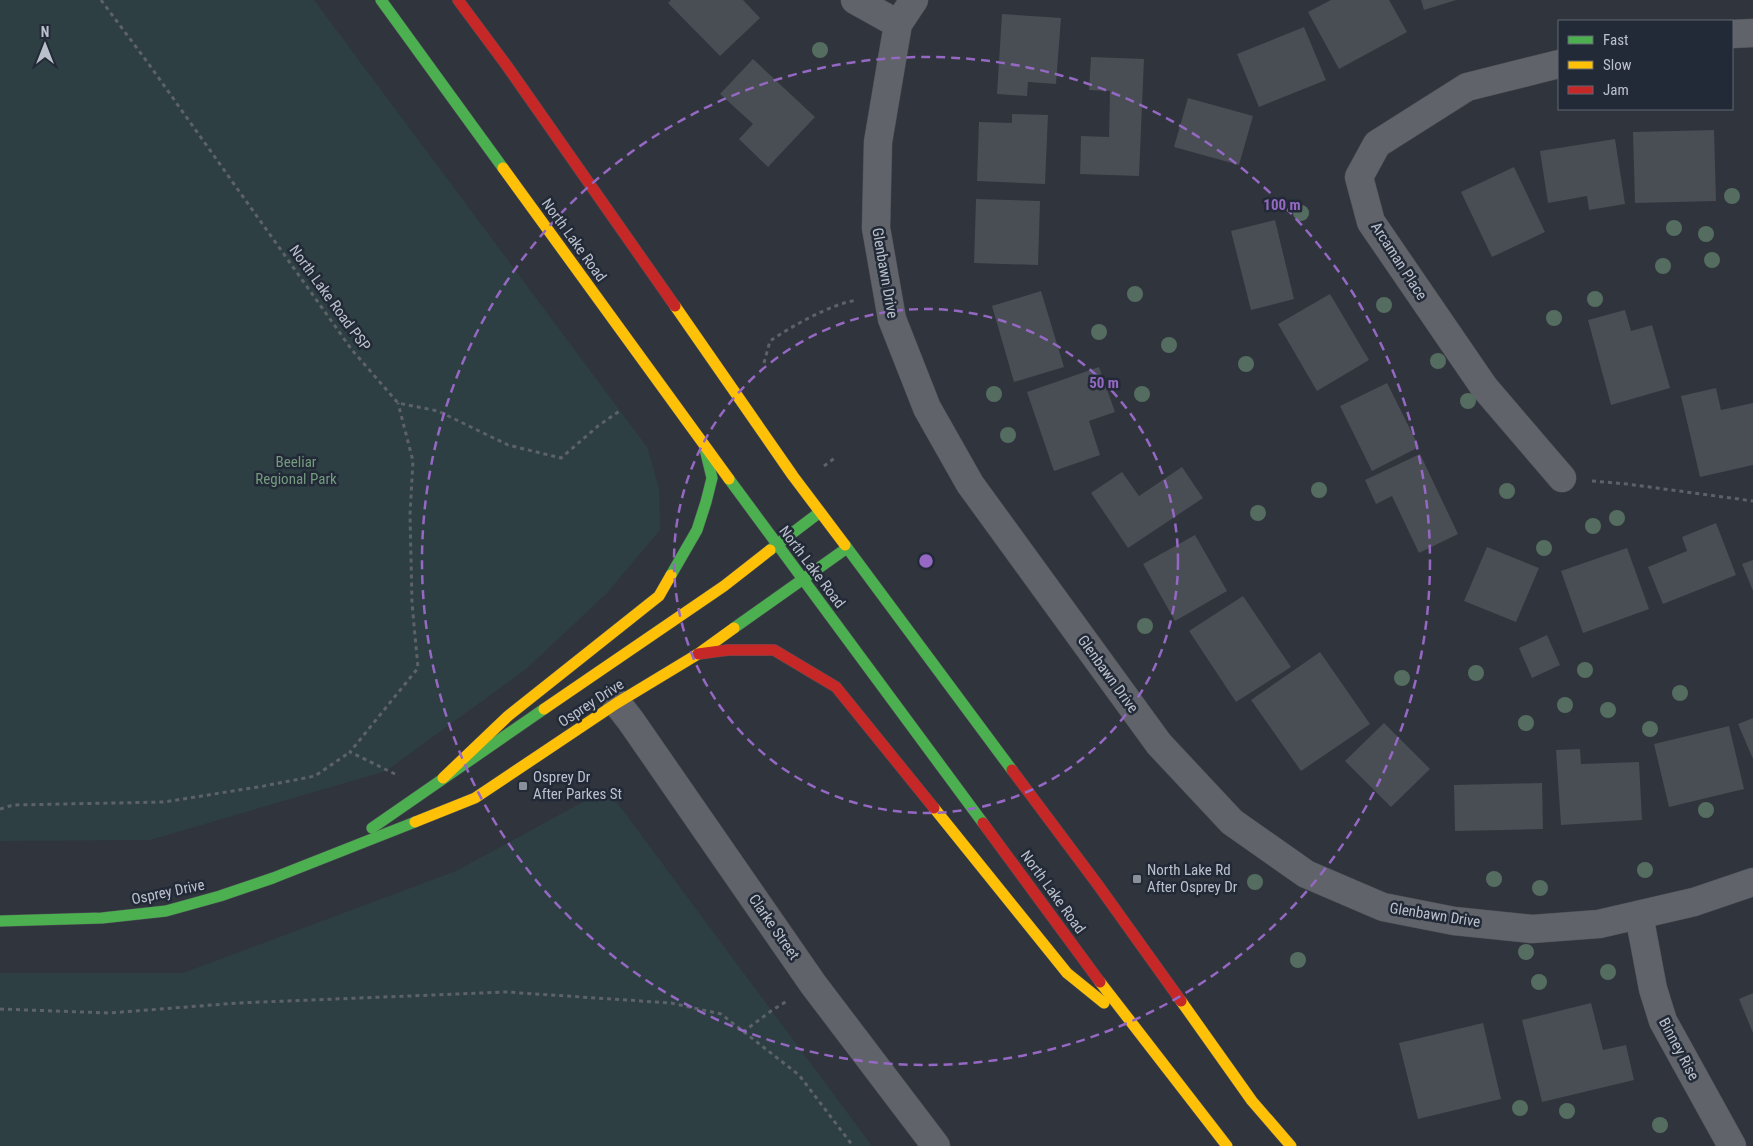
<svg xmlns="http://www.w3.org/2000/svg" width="1753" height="1146" viewBox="0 0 1753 1146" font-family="'Roboto Condensed',sans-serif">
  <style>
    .green { fill: #2d3f43 }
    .building { fill: #494d54 }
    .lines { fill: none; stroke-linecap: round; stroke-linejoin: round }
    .street-casing { stroke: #4c4f55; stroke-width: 29 }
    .fast-casing { stroke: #4c4f55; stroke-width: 12 }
    .slow-casing { stroke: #4c4f55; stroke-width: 12 }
    .jam-casing { stroke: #4c4f55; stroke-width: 12 }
    .path { stroke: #5d6268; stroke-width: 3; stroke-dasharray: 4 4; stroke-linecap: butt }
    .street { stroke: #60636a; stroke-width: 28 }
    .fast { stroke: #4caf50; stroke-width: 11 }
    .slow { stroke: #ffc107; stroke-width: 11 }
    .jam { stroke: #c62828; stroke-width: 11 }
    .tree { fill: #556d61 }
    .ring { fill: none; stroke: #9568c4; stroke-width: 2.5; stroke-dasharray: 9 6 }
    .poi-dot { fill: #8a909a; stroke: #232a37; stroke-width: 2 }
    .labels { text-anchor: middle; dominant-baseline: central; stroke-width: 5; stroke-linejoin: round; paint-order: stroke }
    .street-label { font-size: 15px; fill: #bbc1cc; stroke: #232a37 }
    .park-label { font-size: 15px; fill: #749b7f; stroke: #232a37 }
    .poi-label { font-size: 15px; fill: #bbc1cc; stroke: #232a37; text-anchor: start }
    .centre { fill: #9568c4; stroke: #232a37; stroke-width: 2.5 }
    .ring-label { font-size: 15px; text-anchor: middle; font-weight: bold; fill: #9568c4; stroke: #232a37; stroke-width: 5; stroke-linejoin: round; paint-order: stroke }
  </style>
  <rect width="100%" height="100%" fill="#30343c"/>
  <g class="green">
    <path d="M0,0H314L647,447L659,488L660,530L607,593L526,669L386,771L150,840L0,841Z"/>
    <path d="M607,789L872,1146H0V973H183L456,871Z"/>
  </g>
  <g class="building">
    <path d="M671,0H743L760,18L720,56L668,3Z"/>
    <path d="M1331,0H1389L1407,32L1339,69L1308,12Z"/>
    <path d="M1421,0H1456L1424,10Z"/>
    <path d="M1002,14L1061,18L1056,84L1028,82L1027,96L997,94Z"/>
    <path d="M1304,27L1326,80L1259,107L1237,54Z"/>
    <path d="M1091,57L1144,59L1139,176L1080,174L1081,136L1109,137L1110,91L1089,90Z"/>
    <path d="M753,59L815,117L768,167L739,139L753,124L720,94Z"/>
    <path d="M1188,98L1253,116L1239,165L1174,147Z"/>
    <path d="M1012,114L1048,115L1045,184L977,181L979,122L1012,123Z"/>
    <path d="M1714,130L1716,201L1635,203L1633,132Z"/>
    <path d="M1615,139L1625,204L1589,210L1587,196L1548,203L1540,151Z"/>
    <path d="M1514,167L1545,232L1492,257L1461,192Z"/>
    <path d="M976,199L1040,201L1038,265L974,263Z"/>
    <path d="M1275,220L1294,299L1251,310L1231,231Z"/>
    <path d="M1041,291L1064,367L1014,382L992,306Z"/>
    <path d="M1330,294L1369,360L1317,391L1278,324Z"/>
    <path d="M1625,310L1631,331L1652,325L1670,388L1611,405L1588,320Z"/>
    <path d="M1099,367L1115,412L1089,421L1100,455L1054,471L1027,392Z"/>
    <path d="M1387,383L1419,447L1372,471L1340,406Z"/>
    <path d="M1716,388L1721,410L1753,403V465L1700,477L1681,396Z"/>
    <path d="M1420,454L1458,534L1419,553L1392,496L1376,504L1365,480Z"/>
    <path d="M1182,467L1203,498L1128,548L1091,493L1122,472L1139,496Z"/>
    <path d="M1716,523L1736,575L1663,604L1648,567L1687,551L1682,537Z"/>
    <path d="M1195,535L1227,591L1175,621L1143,564Z"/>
    <path d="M1487,547L1539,568L1516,622L1464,601Z"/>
    <path d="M1627,548L1649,609L1583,633L1561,571Z"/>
    <path d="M1753,560V591L1742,564Z"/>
    <path d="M1243,596L1291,667L1236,702L1189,631Z"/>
    <path d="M1547,635L1560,665L1532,678L1519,648Z"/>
    <path d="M1320,652L1370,724L1301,771L1251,700Z"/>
    <path d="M1753,718V759L1738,724Z"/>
    <path d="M1384,723L1430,769L1391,807L1345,761Z"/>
    <path d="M1729,726L1744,789L1669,807L1654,744Z"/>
    <path d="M1580,749L1581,764L1639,762L1642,820L1561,825L1556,750Z"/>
    <path d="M1542,783L1543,829L1455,831L1454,785Z"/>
    <path d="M1753,993V1033L1739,999Z"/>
    <path d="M1591,1003L1603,1050L1626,1045L1634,1080L1542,1102L1522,1020Z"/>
    <path d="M1483,1023L1501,1099L1418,1119L1399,1043Z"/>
  </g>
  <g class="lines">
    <g class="street-casing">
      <g id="street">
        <path d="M855,0L898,24"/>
        <path d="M914,0L898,24L878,142L876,228L892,319L927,408L970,484L1159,744L1232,822L1306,874L1383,907L1454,921L1532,929L1599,924L1694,902L1753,882"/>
        <path d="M1732,34L1753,33"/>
        <path d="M1559,64L1467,87L1377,144L1359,177L1371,222L1484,387L1562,478"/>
        <path d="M617,703L631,721L813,984L936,1146"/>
        <path d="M1639,915L1653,989L1663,1021L1732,1146"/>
      </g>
    </g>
    <g class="fast-casing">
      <g id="fast">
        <path d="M381,0L503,168"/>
        <path d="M729,479L983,823"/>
        <path d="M845,545L1012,770"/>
        <path d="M770,550L820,512"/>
        <path d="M671,575L697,530L706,502L712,478L705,449"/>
        <path d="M734,628L847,548"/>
        <path d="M372,828L544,709"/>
        <path d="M0,921L102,918L166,911L220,896L273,878L415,822"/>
      </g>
    </g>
    <g class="slow-casing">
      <g id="slow">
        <path d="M503,168L729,479"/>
        <path d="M675,306L793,476L845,545"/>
        <path d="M544,709L724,586L770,550"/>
        <path d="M443,778L508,716L659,596L671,575"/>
        <path d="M934,808L1067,973L1104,1003"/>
        <path d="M415,822L475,798L617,703L698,654L734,628"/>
        <path d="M1100,982L1227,1146"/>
        <path d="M1181,1001L1252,1101L1291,1146"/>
      </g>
    </g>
    <g class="jam-casing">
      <g id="jam">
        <path d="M458,0L507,66L675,306"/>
        <path d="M698,654L728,650H774L836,687L934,808"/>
        <path d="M1012,770L1098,885L1181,1001"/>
        <path d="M983,823L1100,982"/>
      </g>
    </g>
    <g class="path">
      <path d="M101,0L148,63L352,350L398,403L438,411L508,445L561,458L598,426L621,410"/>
      <path d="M764,363L770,341C792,326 831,304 857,300"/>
      <path d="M824,466L836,457"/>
      <path d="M1592,481L1627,484L1753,501"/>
      <path d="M395,774L350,752L418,668L412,603L410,514L413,461L398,403"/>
      <path d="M0,809L13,805L164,802L264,786L315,776L350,752"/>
      <path d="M0,1009L109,1013L238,1003L506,992L671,1003L721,1014L799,1075L853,1146"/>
      <path d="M743,1032L771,1011L787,1001"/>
    </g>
    <use href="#street" class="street"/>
    <use href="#fast" class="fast"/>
    <use href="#slow" class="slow"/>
    <use href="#jam" class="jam"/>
  </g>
  <g class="tree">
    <circle cx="820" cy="50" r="8"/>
    <circle cx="1732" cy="196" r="8"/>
    <circle cx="1301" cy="213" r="8"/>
    <circle cx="1674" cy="228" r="8"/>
    <circle cx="1706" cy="234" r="8"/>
    <circle cx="1712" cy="260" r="8"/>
    <circle cx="1663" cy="266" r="8"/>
    <circle cx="1135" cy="294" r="8"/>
    <circle cx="1595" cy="299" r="8"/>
    <circle cx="1384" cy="305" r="8"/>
    <circle cx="1554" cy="318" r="8"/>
    <circle cx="1099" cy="332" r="8"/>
    <circle cx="1169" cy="345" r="8"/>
    <circle cx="1438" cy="361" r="8"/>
    <circle cx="1246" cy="364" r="8"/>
    <circle cx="994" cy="394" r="8"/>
    <circle cx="1142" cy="394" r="8"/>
    <circle cx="1468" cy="401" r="8"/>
    <circle cx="1008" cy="435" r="8"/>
    <circle cx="1319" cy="490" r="8"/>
    <circle cx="1507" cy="491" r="8"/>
    <circle cx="1258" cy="513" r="8"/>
    <circle cx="1617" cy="518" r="8"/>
    <circle cx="1593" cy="526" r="8"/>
    <circle cx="1544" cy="548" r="8"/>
    <circle cx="1145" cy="626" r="8"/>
    <circle cx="1585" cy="670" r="8"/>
    <circle cx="1476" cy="673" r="8"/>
    <circle cx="1402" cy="678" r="8"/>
    <circle cx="1680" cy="693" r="8"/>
    <circle cx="1565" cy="705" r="8"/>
    <circle cx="1608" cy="710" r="8"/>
    <circle cx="1526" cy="723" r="8"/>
    <circle cx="1650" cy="729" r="8"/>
    <circle cx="1706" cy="810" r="8"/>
    <circle cx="1645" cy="870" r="8"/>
    <circle cx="1494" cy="879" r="8"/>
    <circle cx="1255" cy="882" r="8"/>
    <circle cx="1540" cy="888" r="8"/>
    <circle cx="1526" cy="952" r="8"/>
    <circle cx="1298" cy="960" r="8"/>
    <circle cx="1608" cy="972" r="8"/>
    <circle cx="1539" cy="982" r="8"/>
    <circle cx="1520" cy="1108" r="8"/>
    <circle cx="1567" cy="1111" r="8"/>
    <circle cx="1660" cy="1125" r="8"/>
  </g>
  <g class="ring">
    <circle cx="926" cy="561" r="252"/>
    <circle cx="926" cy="561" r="504"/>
  </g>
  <g class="poi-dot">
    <rect x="518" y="781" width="10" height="10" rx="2.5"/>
    <rect x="1132" y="874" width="10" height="10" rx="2.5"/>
  </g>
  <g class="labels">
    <g class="street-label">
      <text transform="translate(574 240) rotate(54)">North Lake Road</text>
      <text transform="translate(1399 261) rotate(57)">Arcaman Place</text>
      <text transform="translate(885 273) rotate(80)">Glenbawn Drive</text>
      <text transform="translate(330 298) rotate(54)">North Lake Road PSP</text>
      <text transform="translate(812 567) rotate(53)">North Lake Road</text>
      <text transform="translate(1108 674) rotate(54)">Glenbawn Drive</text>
      <text transform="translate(591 703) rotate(-33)">Osprey Drive</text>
      <text transform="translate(168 892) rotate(-12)">Osprey Drive</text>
      <text transform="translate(1053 892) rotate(54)">North Lake Road</text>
      <text transform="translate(1435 915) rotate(9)">Glenbawn Drive</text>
      <text transform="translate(774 927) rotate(55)">Clarke Street</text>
      <text transform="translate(1679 1049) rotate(62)">Binney Rise</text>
    </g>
    <g class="park-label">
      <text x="296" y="462">Beeliar<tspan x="296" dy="17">Regional Park</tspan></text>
    </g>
    <g class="poi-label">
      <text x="533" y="777">Osprey Dr<tspan x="533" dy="17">After Parkes St</tspan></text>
      <text x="1147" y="870">North Lake Rd<tspan x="1147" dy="17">After Osprey Dr</tspan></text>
    </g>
  </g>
  <circle cx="926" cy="561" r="8" class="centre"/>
  <g class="ring-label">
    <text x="1282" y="210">100 m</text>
    <text x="1104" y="388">50 m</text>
  </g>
  <rect x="1558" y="20" width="175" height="90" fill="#232a37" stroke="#606673"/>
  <rect x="1568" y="36" width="25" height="8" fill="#4caf50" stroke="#606673"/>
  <text x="1603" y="45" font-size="15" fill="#bbc1cc">Fast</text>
  <rect x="1568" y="61" width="25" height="8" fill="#ffc107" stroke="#606673"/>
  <text x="1603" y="70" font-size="15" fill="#bbc1cc">Slow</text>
  <rect x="1568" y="86" width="25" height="8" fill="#c62828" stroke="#606673"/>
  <text x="1603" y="95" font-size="15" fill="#bbc1cc">Jam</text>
  <g transform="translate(45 45)" stroke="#232a37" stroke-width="4" paint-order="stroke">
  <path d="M0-4L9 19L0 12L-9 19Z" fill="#bbc1cc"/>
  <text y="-8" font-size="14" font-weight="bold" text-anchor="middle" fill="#bbc1cc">N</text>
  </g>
</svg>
